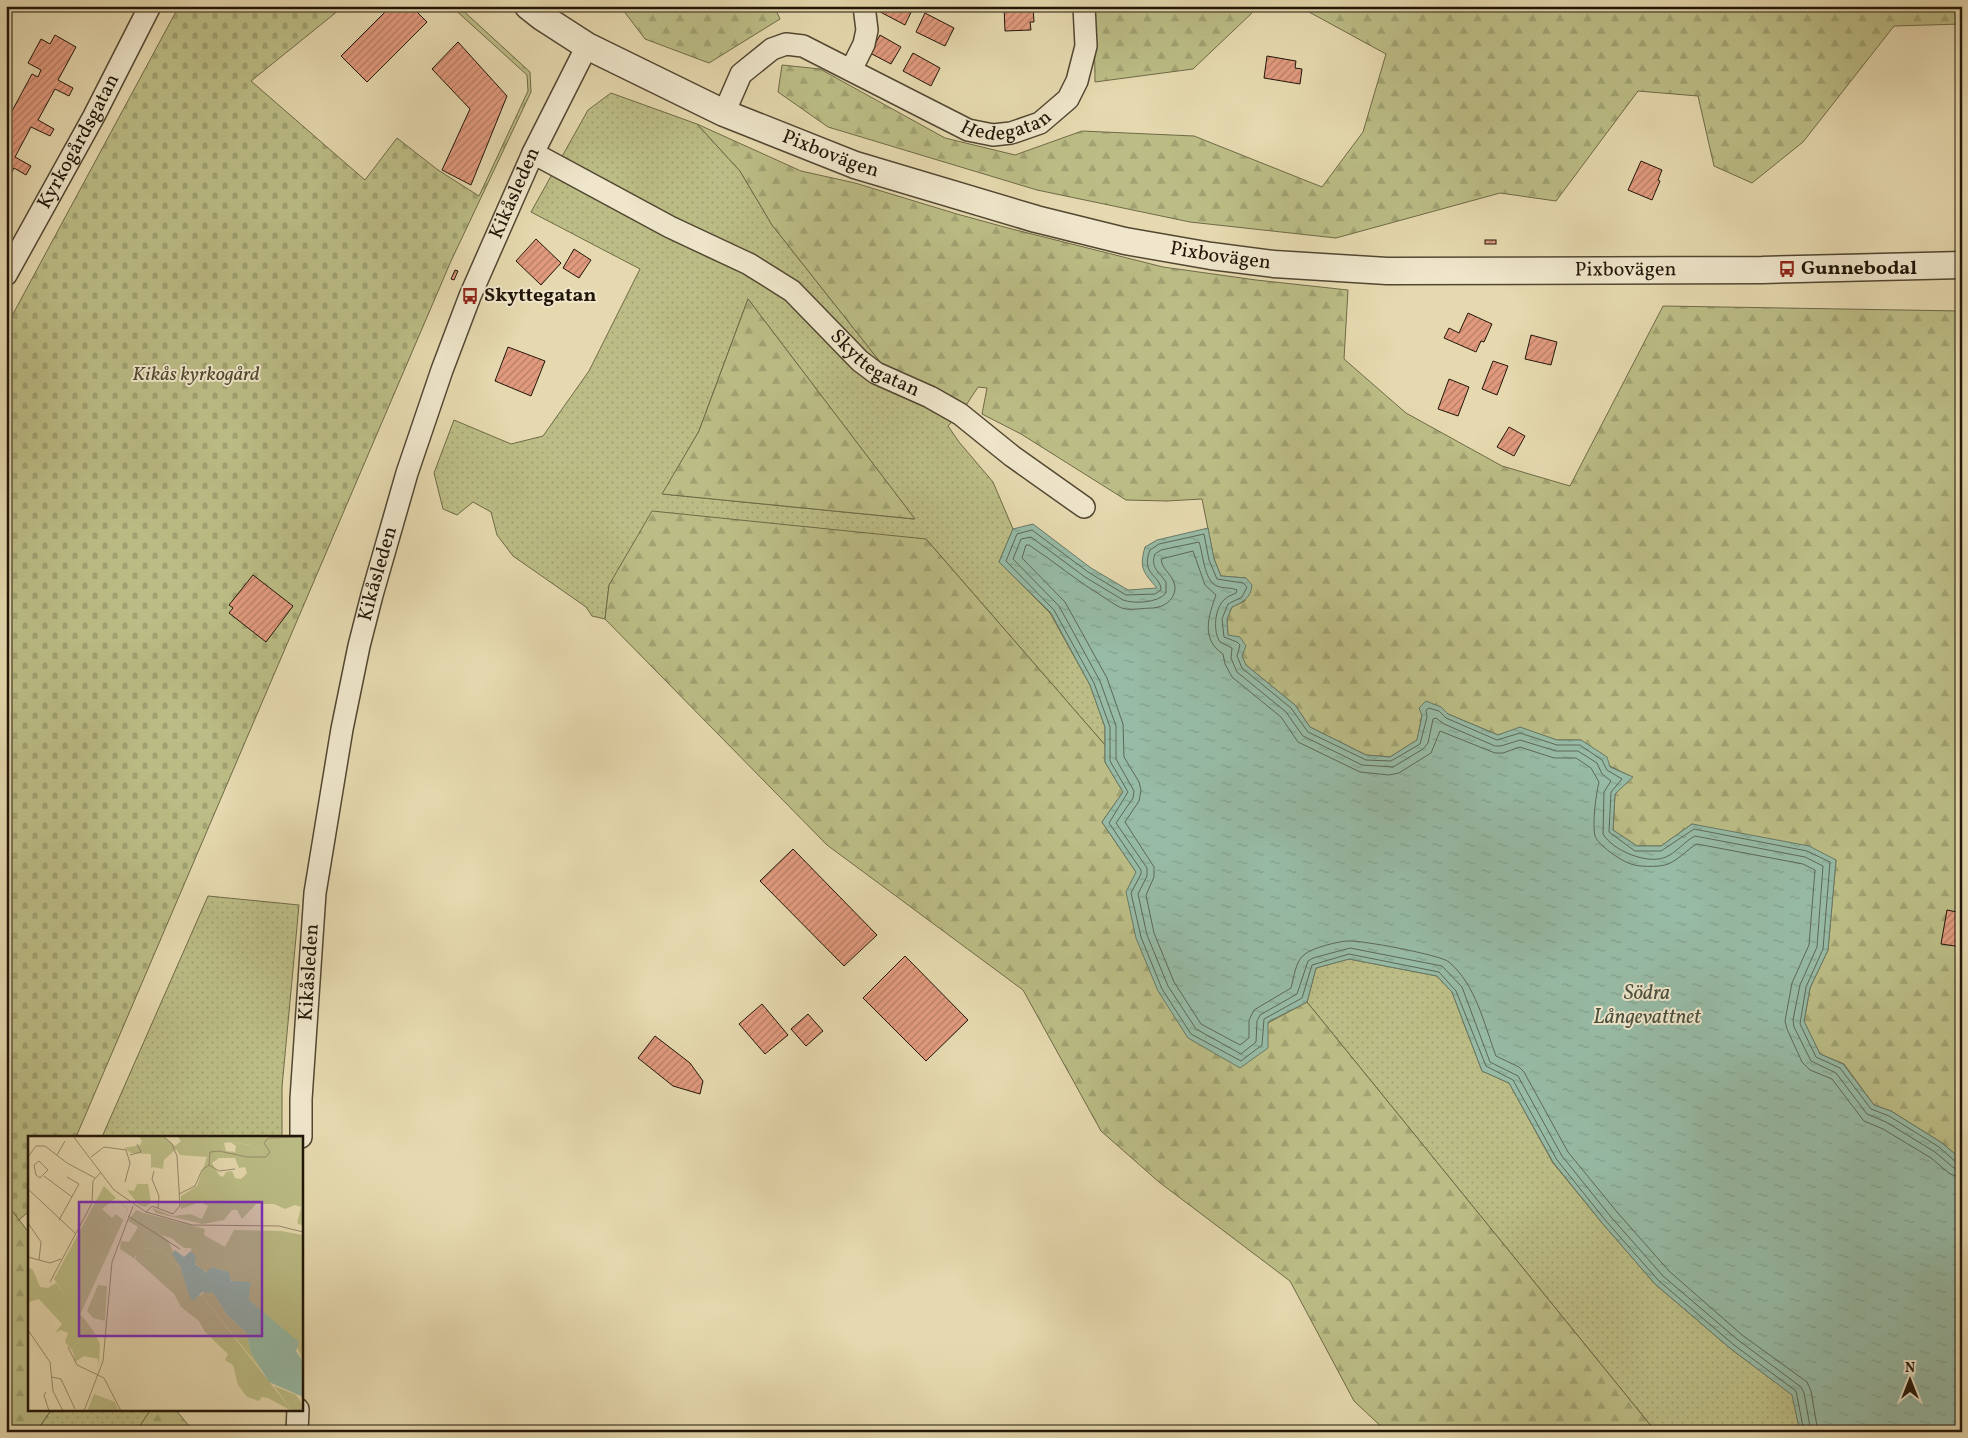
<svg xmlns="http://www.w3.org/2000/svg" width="1968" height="1438" viewBox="0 0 1968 1438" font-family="Vollkorn,serif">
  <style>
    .grass { fill: url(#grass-dots); stroke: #6e6a47; fill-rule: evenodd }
    .forest { fill: url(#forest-firs); stroke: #6e6a47 }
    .cemetery { fill: url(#cemetery-stones); stroke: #6e6a47 }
    .water { fill: url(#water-ripples); stroke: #687967 }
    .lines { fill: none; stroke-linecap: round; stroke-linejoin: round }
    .shore { stroke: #5c6857; stroke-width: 1 }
    .building { fill: url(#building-hatch); stroke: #211608 }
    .minor-casing { stroke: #524732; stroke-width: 24 }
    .tertiary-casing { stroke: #524732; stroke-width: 29 }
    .minor { stroke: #efe6cb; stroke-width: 21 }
    .tertiary { stroke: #efe6cb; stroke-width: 26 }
    .labels { text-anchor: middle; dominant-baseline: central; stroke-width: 4; stroke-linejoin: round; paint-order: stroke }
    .street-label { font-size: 20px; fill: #211608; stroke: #efe6cb }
    .poi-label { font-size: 20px; font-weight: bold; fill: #211608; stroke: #efe6cb; text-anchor: start }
    .park-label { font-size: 20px; font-style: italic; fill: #50482e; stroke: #efe6cb }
    .water-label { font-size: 21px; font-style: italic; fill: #4a503f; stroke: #efe6cb }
    .inset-road { fill: none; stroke: #978b6c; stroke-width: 1 }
    .view { fill: #7b2cbf; fill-opacity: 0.15; stroke: #7b2cbf; stroke-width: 2.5 }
    .inset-edge { fill: none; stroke: #211608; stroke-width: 2.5 }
  </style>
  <defs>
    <pattern id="grass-dots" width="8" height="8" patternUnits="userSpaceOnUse" patternTransform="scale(1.25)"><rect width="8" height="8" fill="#bcbd86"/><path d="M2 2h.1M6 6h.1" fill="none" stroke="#a1a272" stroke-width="1.8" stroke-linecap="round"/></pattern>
    <pattern id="forest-firs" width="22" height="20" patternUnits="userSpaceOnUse" patternTransform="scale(1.25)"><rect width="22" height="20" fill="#bcbd86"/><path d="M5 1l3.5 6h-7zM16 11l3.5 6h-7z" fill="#a1a272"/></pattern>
    <pattern id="cemetery-stones" width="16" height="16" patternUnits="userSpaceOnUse" patternTransform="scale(1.25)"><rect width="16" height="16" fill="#bcbd86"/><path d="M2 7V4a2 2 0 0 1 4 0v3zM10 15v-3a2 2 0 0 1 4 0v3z" fill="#a1a272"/></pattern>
    <pattern id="water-ripples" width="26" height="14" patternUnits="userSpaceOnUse" patternTransform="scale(1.25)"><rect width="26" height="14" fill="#97bba6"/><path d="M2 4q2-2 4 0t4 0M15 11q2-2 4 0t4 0" fill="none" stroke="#82a08d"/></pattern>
    <pattern id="building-hatch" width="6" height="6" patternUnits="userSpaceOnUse" patternTransform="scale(1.25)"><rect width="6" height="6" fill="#e19a7e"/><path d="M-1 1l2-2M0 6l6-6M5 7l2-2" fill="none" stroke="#b67d65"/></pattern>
  </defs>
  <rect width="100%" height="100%" fill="#e6d9af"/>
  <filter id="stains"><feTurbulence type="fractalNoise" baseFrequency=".004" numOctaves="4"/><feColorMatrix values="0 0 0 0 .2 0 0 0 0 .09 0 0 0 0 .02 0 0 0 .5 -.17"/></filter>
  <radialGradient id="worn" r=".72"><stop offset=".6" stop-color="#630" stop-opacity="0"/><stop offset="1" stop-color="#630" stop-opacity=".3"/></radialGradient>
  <g class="grass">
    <path d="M611,93L697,124L740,171L772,225L881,363L939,389L963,410L948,426L959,442L993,482L1013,529L999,562L1050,613L1090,685L1105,727V745L926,539L609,585L605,619L592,616L586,607L513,556L497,535L491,512L473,502L457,515L443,509L434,473L454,420L511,444L543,436L589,371L640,269L531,212L588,110ZM748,299L914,518V519L663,494L699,431Z"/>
    <path d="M208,896L299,905L282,1087V1137H102Z"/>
    <path d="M1349,959L1437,976L1452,992L1482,1071L1509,1083L1553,1163L1603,1224L1655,1284L1731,1349L1793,1395L1800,1432H1656L1307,1002L1316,968Z"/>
    <path d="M52,1409H151L136,1432H36Z"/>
  </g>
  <g class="forest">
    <path d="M620,6H774L780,19L709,63L645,39Z"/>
    <path d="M1094,6H1290L1254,11L1193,69L1095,82Z"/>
    <path d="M1298,6H1962V24L1894,26L1803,142L1752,183L1714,166L1698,96L1638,91L1556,201L1500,193L1336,238L1190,222L1037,190L828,127L778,92L782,65L820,69L945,138L1015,155L1082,131L1194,136L1322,187L1363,132L1386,54Z"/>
    <path d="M697,124L801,171L855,183L957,214L1008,228L1163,267L1256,280L1348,290L1344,359L1406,413L1502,466L1570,486L1663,306L1962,311V1160L1942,1143L1891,1111L1874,1105L1844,1064L1820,1054L1804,1022L1810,988L1828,950L1836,860L1692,824L1661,846H1637L1613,830L1615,794L1632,777L1610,766L1581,740H1557L1520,728L1498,735L1448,714L1441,707L1422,716L1417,740L1390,757L1366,755L1310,727L1295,705L1246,665L1228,635L1227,619L1232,607L1245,601L1246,578L1221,576L1214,559L1202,499L1167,501L1126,500L1021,434L982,414L987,388L978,387L963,410L939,389L881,363L772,225L740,171Z"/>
    <path d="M748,299L915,519L662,494L699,431Z"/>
    <path d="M652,511L926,539L1105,745V762L1123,792L1102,822L1136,872L1268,1023L1307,1002L1656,1432H1387L1354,1401L1290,1281L1159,1182L1101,1131L1023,990L827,845L605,619L609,585Z"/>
    <path d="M6,1202L29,1233V1409H52L36,1432H6Z"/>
    <path d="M151,1409H175L194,1432H136Z"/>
  </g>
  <path class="cemetery" d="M179,6H344L251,81L365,180L397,138L438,170L479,196L528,91L527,75L451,6H458L530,72L531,92L451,261L76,1137H29V1211L19,1220L6,1202V327Z"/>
  <path class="water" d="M1033,524L1091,568L1128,590L1157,588C1143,572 1139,568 1145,547L1157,540L1208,528L1214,559L1221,576L1246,578L1252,585C1251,598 1243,602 1232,607L1227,619L1228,635L1240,637L1246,646L1242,656L1246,665L1295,705L1310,727L1366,755L1390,757L1417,740L1422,716L1419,708L1426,701L1441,707L1448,714L1498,735L1520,727L1557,740H1581L1607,757L1610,767L1633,777L1615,794L1613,830L1637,846H1661L1692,824L1809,846L1836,860L1828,950L1810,988L1804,1021L1820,1054L1843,1064L1874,1105L1891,1111L1942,1143L1962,1160V1432H1800L1792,1395L1731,1349L1655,1284L1603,1224L1553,1162L1509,1083L1482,1071L1452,992L1437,976L1349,959L1316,968L1307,1002L1268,1022V1048L1240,1068L1188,1038L1158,991L1136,938L1126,892L1136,872L1102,822L1123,792L1105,762V727L1090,685L1051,613L999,562L1013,529Z"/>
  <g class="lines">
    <g class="shore">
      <path d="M1804,1432L1796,1391L1734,1345L1659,1281L1606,1221L1557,1160L1513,1080L1486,1066L1456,991L1439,972L1349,954L1312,965L1302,998L1264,1019L1262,1045L1241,1061L1191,1034L1162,989L1141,937L1131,893L1141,874V870L1109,823L1128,792L1110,761V727L1094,683L1054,610L1006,561L1017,534L1032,530L1088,572L1126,595L1155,594L1161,590C1161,575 1140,575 1150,550L1159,544L1204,534L1209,560L1217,579L1243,583L1247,587L1242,597L1228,604L1222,619L1224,637L1237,642L1240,645L1237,656L1242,668L1291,708L1308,732L1366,760L1391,761L1420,744L1427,717L1426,710L1429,708L1439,711L1446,718L1497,740L1520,733L1557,745H1580L1602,760L1607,770L1622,779L1611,792L1609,832L1635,851H1661L1694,829L1807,851L1830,862L1823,949L1806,987L1800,1024L1816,1057L1840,1068L1871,1109L1889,1116L1939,1147L1957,1163L1962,1164"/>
      <path d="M1811,1432L1804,1393L1801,1387L1738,1340L1663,1276L1611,1217L1562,1156L1518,1076L1490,1062L1462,987L1442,966L1350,948L1313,958L1308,961L1297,994L1260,1015L1257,1021L1256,1042L1241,1054L1196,1029L1168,986L1147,935L1138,894L1147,876V868L1116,823L1133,798L1134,791L1116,759V726L1100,681L1059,606L1013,559L1021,539L1031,537L1085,577L1123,600C1134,604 1158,603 1166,593V582C1159,572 1150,567 1155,554L1161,550L1199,542C1203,553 1204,581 1217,586C1223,589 1231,587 1237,590L1236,593C1232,595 1228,596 1225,599C1214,608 1213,632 1220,642L1232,648L1231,658L1237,672L1286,712L1303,736L1362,765L1393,767L1423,749L1428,743L1433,719L1436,718L1444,724L1495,746H1501L1520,740L1556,751H1578L1597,763L1602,774L1611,781L1604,792L1603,834C1613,851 1648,865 1666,857C1677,852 1685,841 1695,836L1805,857L1823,866L1817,947L1800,985L1793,1020L1794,1027L1811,1061L1836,1073L1867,1114L1886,1122L1935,1152L1954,1168L1962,1170"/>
      <path d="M1818,1432L1811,1391L1807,1382L1742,1335L1669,1271L1617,1212L1568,1152L1524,1072L1519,1067L1496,1056C1484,1024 1476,985 1449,962C1441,955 1361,940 1348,941C1339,941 1312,948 1305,954C1295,961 1294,978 1291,988L1254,1010L1249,1020V1038L1240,1045L1201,1024L1174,982L1154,933L1146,895L1154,877V867L1125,822L1139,801L1141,790L1139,782L1124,757L1123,724L1107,678L1065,602L1022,558L1026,545H1029C1055,562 1078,582 1105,598C1112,602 1118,608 1126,609C1134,610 1144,608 1153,608C1164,607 1173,601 1175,590C1176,576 1162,571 1161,559L1193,551L1205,585L1216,595C1209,615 1200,639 1223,654L1225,664L1232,677L1281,717L1298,742L1360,772L1389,775L1399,773L1431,753L1440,731L1495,753H1503L1520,747L1554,758H1576L1591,768L1599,782C1596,794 1592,824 1595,836C1598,845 1621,861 1631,864C1639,867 1656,867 1665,865C1677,862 1687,849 1697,844L1803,864L1815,870L1809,945L1792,983L1785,1021L1787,1029L1802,1062L1810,1070L1832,1079L1864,1121L1883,1129L1931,1158L1950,1174L1962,1178"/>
    </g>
  </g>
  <g class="building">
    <path d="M391,6H411L427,22L367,82L341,56Z"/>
    <path d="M869,6H914L905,25Z"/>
    <path d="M1004,6L1033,7L1034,22H1030L1031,30L1005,31Z"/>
    <path d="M925,13L954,28L945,46L916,32Z"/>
    <path d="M55,35L76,47L58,80L73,88L69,96L55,89L38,120L54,129L50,136L31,127L15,157L31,166L26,175L14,168L6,183V122L32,74L38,77L41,70L28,63L41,39L50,44Z"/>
    <path d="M880,35L901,47L891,64L870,53Z"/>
    <path d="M458,42L507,96L471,185L442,170L470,109L432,69Z"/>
    <path d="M913,53L940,68L931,86L903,71Z"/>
    <path d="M1267,56L1296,61L1295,68L1302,69L1300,84L1264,78Z"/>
    <path d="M1641,161L1662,170L1658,180L1660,181L1652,200L1628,190Z"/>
    <path d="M6,192L10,194L7,200L11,202L6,212Z"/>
    <path d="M536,239L561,263L541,285L516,261Z"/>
    <rect x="1485" y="240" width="11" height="4"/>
    <path d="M574,249L591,260L579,278L563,268Z"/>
    <path d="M455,270L458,271L454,280L451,279Z"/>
    <path d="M1468,313L1492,324L1484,342L1481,341L1476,352L1444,338L1449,328L1459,333Z"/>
    <path d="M1531,335L1557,342L1551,365L1525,359Z"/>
    <path d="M508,347L545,361L531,396L495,381Z"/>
    <path d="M1493,361L1508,366L1497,395L1482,389Z"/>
    <path d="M1449,379L1469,387L1458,416L1438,409Z"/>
    <path d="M1509,427L1525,436L1514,456L1497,447Z"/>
    <path d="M253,575L293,606L266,642L229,613L233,608L229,605Z"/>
    <path d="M793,849L877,935L844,966L760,881Z"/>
    <path d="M1947,910L1962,913V947L1941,944Z"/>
    <path d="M905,956L968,1020L926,1061L863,998Z"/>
    <path d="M762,1004L788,1035L765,1054L739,1024Z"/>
    <path d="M808,1014L823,1031L806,1046L791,1029Z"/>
    <path d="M655,1036L690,1063L703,1081L700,1094L673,1086L638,1058Z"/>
  </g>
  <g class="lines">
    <g class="minor-casing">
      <g id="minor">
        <path d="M851,70L864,44L867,30L864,6"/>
        <path id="s1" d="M724,113L741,74L772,49L786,44L803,46L968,130L993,135L1011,133L1040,123L1068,99L1077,81L1086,46L1084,6"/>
        <path id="s2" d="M533,153L670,227L749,264L792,291L860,361L876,373L930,397L960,414L1012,456L1084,507"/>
        <path id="s3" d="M6,275L94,116L150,6"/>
        <path id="s4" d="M301,1137V1099L315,893L342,729L359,646L372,595L407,473L442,370L470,296L533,153L587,46"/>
        <path d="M297,1432L298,1409"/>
      </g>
    </g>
    <g class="tertiary-casing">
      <g id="tertiary">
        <path id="s5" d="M528,6L542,17L587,46L724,113L855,165L1036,219L1125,241L1211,256L1274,264L1387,271L1762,270L1962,265"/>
      </g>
    </g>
    <use href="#minor" class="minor"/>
    <use href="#tertiary" class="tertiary"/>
  </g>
  <defs>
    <g id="bus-bare" transform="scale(1.35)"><path d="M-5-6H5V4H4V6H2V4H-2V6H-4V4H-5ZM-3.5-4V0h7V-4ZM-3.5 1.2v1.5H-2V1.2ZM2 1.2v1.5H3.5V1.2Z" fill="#8f2418" stroke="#efe6cb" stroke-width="2.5" paint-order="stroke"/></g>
  </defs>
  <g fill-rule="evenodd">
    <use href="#bus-bare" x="1787" y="269"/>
    <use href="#bus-bare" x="470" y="296"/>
  </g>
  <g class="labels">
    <g class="street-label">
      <text stroke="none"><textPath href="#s1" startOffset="339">Hedegatan</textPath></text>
      <text stroke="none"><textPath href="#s3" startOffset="152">Kyrkogårdsgatan</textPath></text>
      <text stroke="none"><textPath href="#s5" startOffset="338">Pixbovägen</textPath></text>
      <text stroke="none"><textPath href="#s4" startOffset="975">Kikåsleden</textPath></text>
      <text stroke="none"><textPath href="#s5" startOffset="742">Pixbovägen</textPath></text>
      <text stroke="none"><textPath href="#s5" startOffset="1148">Pixbovägen</textPath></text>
      <text stroke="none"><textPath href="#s2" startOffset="405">Skyttegatan</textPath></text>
      <text stroke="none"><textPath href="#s4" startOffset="570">Kikåsleden</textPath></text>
      <text stroke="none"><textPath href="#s4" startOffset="165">Kikåsleden</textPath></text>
    </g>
    <g class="poi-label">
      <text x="1801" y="269">Gunnebodal</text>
      <text x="484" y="296">Skyttegatan</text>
    </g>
    <g class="park-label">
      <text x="196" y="375">Kikås kyrkogård</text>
    </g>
    <g class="water-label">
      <text x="1647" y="993">Södra<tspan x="1647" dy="24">Långevattnet</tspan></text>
    </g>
  </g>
  <g transform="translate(28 1136)">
    <rect width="275" height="275" fill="#e6d9af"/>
    <path d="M108,74L116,77L133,99L140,104L154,135L137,116L107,120V123L92,113L93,105L101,106L110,91L100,85ZM120,94L136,114H135L113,112ZM70,149L79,150L77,185L65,182L59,175ZM177,155L185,157L200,180L218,196L223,217L235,236L173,159ZM61,189L66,196L46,219L44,214ZM246,250L268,259L273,266L274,275H264Z" fill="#bcbd86" fill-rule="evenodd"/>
    <path d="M111,0H136L147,10L153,5L149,0H275V90L269,87L273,71L267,69L257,73L246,68H228L214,83L209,74H204L196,84L175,88L128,77L124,72L145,80L162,78L174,83L180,70L172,66L153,73V60L169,50L179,21L152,19L148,13L136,24L135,33L125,31L123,33V18L103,17L96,12L112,9L114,5ZM203,6L222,9L234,19L198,15L196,7ZM191,22H207L211,32L217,31L219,37L213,43L207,42L204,35L198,36L195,41L191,39L184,27ZM109,48H120L123,67L117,71L111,69L99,54L106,55ZM116,77L177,93L176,99L197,111L206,94L253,95L275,99V225L265,202L221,164V154L201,143L198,135L184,131L180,136L173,133L165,125L163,112H156L143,102L133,99ZM120,93L136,114L112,112ZM111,113L137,116L154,135L169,161L173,159L264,275L240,262L234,261L231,265L219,261L210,249L205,229L197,224L200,218L177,196L171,185L153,171L146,158L107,123ZM0,131L5,134L12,151L20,152L28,147L61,189L44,214L37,206L40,197L33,194L27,197L34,188L11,163L1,166ZM66,196L72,208L71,229L70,223L56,220L47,226L46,219ZM66,258L87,266L91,275H59Z" fill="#bcbd86" fill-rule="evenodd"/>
    <path d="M76,50L100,74L52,179L26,143ZM88,62L100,73L95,84L88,78L84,82L74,73Z" fill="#bcbd86" fill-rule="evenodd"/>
    <path d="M202,6L222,9L234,19L207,17L208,10Z" fill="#bcbd86"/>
    <path d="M147,114L156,121L163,115L168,120L167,128L178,136L184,131L201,136L203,145L222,146L221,164L271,206L268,215L275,225V261L241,246L223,217L218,196L200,180L185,157L174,156L166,165L162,162L152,130L144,118Z" fill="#97bba6"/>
    <path class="inset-road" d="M45,0L86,54L118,76L164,89L251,90L275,96M29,19L37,5M102,19L113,16L109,8M0,21L8,10H17L39,27L67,42M63,21L76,11L98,14L102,27L97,46M11,25L20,34L12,42L8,39L6,29ZM181,29L191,35L207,33M126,35L124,43L131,60L130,72M16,40L44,61M0,53L47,97M151,58L167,50L174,34L181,29L182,16L191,15L219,21H238L242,16L236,7L240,2L275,1M118,76L124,70L145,78L152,70L149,20L144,8L135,0M100,80L152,113M31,84L51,48L39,41M0,87L13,106L11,124M0,121L22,127L33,123M22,146L64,67L65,45L73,36M0,194L22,226L25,255L35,275M40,211L49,229L76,242L93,275M24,241L33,243L47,273M18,256L16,259L21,275M56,275L75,225L84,126L105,70"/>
    <path class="view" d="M51,66H234V200H51Z"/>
    <rect width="275" height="275" class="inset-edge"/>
  </g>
  <rect width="1968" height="1438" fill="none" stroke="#e6d9af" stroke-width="25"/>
  <rect x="8" y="8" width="1953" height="1423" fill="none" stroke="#211608" stroke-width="2.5"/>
  <rect x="12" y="12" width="1943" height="1413" fill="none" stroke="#211608"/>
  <g transform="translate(1910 1380)" stroke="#efe6cb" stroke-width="4" paint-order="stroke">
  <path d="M0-4L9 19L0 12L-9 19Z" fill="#211608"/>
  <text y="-8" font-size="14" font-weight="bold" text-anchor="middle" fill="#211608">N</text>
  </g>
  <rect width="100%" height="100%" filter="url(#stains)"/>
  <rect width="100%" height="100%" fill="url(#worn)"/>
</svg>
